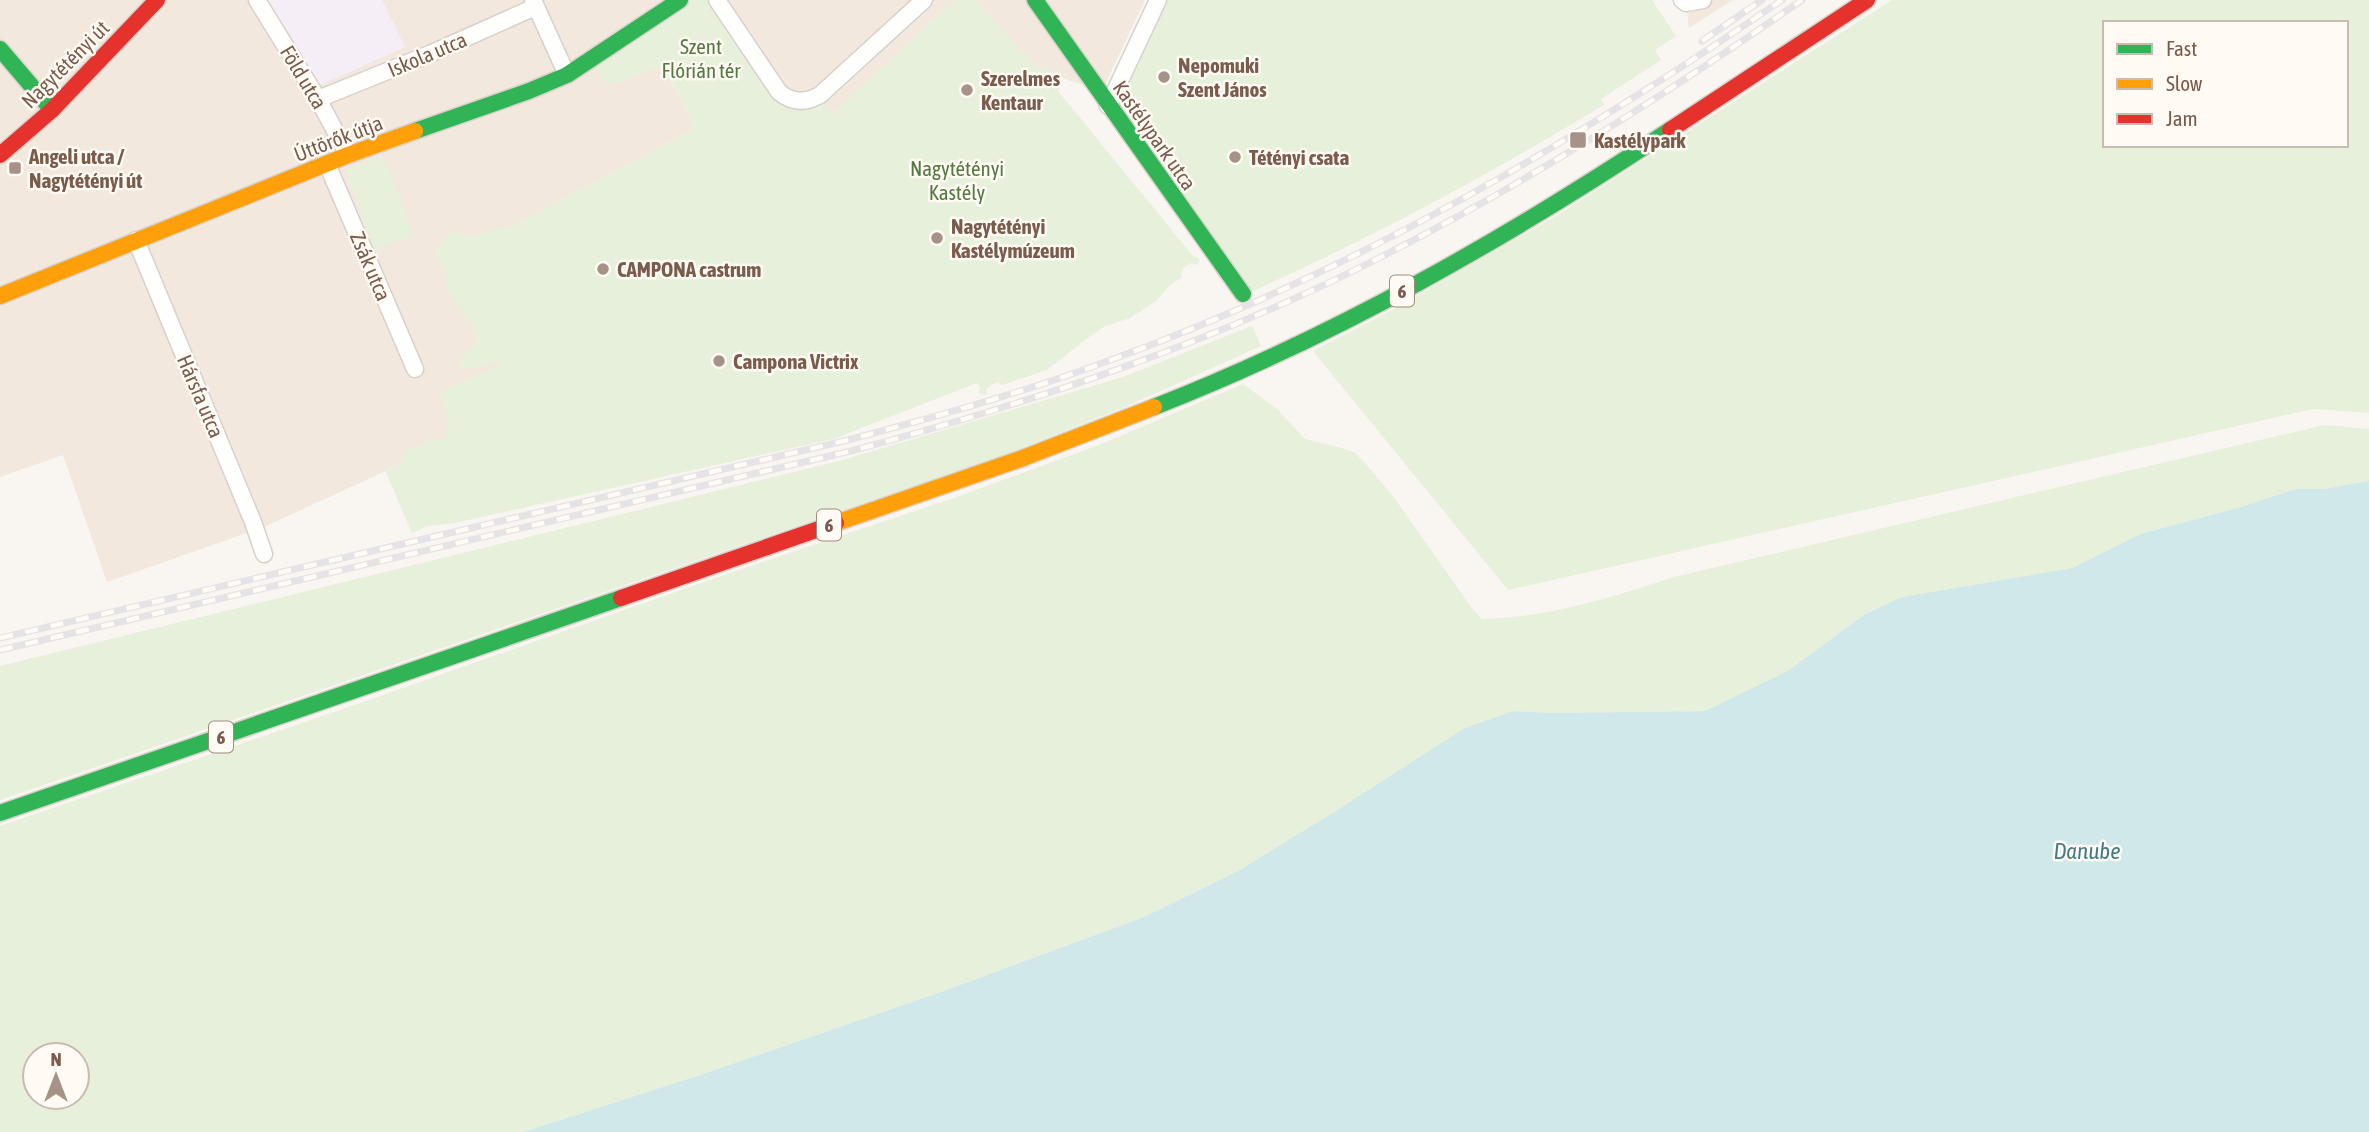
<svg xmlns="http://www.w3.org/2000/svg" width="2369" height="1132" viewBox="0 0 2369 1132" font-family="'Asap Condensed',sans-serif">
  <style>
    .residential { fill: #f2e8de }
    .education { fill: #f6eef6 }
    .green { fill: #e7f0db; fill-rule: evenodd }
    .water { fill: #d0e8ea }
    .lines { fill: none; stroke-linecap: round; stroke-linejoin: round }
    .street-casing { stroke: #d7d1cb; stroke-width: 19 }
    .fast-casing { stroke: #d9d2cb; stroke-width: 19 }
    .slow-casing { stroke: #d9d2cb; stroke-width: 19 }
    .jam-casing { stroke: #d9d2cb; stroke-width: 19 }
    .street { stroke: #fefefd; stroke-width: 16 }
    .fast { stroke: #30b455; stroke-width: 16 }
    .slow { stroke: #ff9f0a; stroke-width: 16 }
    .jam { stroke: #e5322d; stroke-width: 16 }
    .rail-casing { stroke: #e6e3e7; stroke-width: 7 }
    .rail { stroke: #fffaf3; stroke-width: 4.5; stroke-dasharray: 13; stroke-linecap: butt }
    .poi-dot { fill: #a69286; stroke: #fffaf3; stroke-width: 2.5 }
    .labels { text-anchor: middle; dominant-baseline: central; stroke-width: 5; stroke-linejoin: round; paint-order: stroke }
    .shield { fill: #fffaf3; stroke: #a28b7f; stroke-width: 2 }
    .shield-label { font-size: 19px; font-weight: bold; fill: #7a5c4d }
    .park-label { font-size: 21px; fill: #537a41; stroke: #fffaf3 }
    .street-label { font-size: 21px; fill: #7a5c4d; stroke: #fffaf3 }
    .poi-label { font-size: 21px; font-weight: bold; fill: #7a5c4d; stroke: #fffaf3; text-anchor: start }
    .water-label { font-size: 23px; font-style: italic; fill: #437c86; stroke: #fffaf3 }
  </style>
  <rect width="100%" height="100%" fill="#f9f5f0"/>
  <g class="residential">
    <path d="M0,0H686L619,80L620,82L660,65L679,95L694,129L471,248L480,293L468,300L500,365L455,439L264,527L107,582L63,455L0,477Z"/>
    <path d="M708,0H955L832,114L768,87Z"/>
    <path d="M975,0H1145L1102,91L1056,76L1045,65L1039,69Z"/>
    <path d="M1681,0H1733L1689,28L1687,12Z"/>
  </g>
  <path class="education" d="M266,0H382L405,47L318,86Z"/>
  <g class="green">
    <path d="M686,0H708L768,87L822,103L832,114L955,0H975L1039,69L1044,64L1056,76L1060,88L1058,91L1193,256L1200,259L1198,265L1191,263L1182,269L1181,278L1170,285L1156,301L1130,318L1105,326L1085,340L1047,370L1002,385L997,382L987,388L986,395L979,393L980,387L977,383L833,439L455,523L428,526L412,533L385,470L401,463L405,450L435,439H445L446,427L450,426L439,392L500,365L498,362L464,369L458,366L463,356L474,344L475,335L470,322L452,298L446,284V272L437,257L435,250L452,231C462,234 472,237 483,234C492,231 496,226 506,229L694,129L679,95L661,66L619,82L604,83L595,61Z"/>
    <path d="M1164,0H1652L1676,36L1655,50L1661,60L1601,99L1604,105C1490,174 1373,237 1251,292L1120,100L1125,78Z"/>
    <path d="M1892,0H2369V413L2313,409L1508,590L1313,351L1392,310L1556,216ZM2105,23H2346V145H2105Z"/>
    <path d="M384,156L414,235L374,249L345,170Z"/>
    <path d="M1252,326L1261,346L1125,407L1009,453L0,800V666L839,461L1123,377Z"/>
    <path d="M1243,384L1277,409L1305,439L1342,448L1355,453L1365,463L1395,499L1471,607L1482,619C1555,617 1610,597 1678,576L2324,425L2369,429V481L2323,489H2296L2234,509L2140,534L2072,568L1902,597L1865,614L1789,670L1705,711L1549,713L1512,711L1339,809L1238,871L1144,917L941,992L700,1075L523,1132H0V826L349,707L721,576L954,498L1099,445ZM35,1055H77V1097H35Z"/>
  </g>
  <path class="water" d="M2369,481V1132H523L700,1075L941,992L1144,917L1238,871L1339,809L1463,729L1513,711L1549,713L1705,711L1789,670L1865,614L1902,597L2072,568L2140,534L2234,509L2296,489H2323Z"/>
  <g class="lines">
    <g class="street-casing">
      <g id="street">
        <path d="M257,0L318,99L348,155"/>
        <path d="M533,0L567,75"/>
        <path d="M717,0L779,92C792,103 806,103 820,95L924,0"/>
        <path d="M1682,0L1686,3L1703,0"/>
        <path d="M318,99L432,53L535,7"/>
        <path d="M1108,106L1158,0"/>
        <path d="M327,164L415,369"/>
        <path d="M136,240L253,522L264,554"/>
      </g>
    </g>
    <g class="fast-casing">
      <g id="fast">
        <path d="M1035,0L1243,294"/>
        <path d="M0,49L52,110"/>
        <path d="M415,131L529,91L567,75L680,0"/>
        <path d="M1154,407C1336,336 1507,238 1670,130"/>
        <path d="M0,813L621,598"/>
      </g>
    </g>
    <g class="slow-casing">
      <g id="slow">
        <path d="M0,296L348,155L415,131"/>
        <path d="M836,523L1023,458L1154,407"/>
      </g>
    </g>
    <g class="jam-casing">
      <g id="jam">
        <path d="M1670,130L1867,0"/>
        <path d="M0,155L52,110L157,0"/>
        <path d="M621,598L836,523"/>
      </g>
    </g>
    <use href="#street" class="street"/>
    <use href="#fast" class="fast"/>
    <use href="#slow" class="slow"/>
    <use href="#jam" class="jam"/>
    <g class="rail-casing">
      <g id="rail">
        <path d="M1702,41L1762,0"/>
        <path d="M0,638L848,440C938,416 1029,391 1116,358C1357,270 1571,144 1782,0"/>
        <path d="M0,650L851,451C1030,403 1208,345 1375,260C1524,185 1665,95 1802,0"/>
      </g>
    </g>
    <use href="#rail" class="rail"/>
  </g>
  <g class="poi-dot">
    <circle cx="1164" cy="77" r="7"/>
    <circle cx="967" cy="90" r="7"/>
    <rect x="1569" y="131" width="18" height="18" rx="3.5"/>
    <circle cx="1235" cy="157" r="7"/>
    <rect x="8" y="161" width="14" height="14" rx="3.5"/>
    <circle cx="937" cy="238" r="7"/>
    <circle cx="603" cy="269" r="7"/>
    <circle cx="719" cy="361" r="7"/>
  </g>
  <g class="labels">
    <g class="shield">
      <rect x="1390" y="275.5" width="24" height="31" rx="5"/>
      <rect x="817" y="509.5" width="24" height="31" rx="5"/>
      <rect x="209" y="721.5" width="24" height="31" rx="5"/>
    </g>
    <g class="shield-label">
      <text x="1402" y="291">6</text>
      <text x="829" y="525">6</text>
      <text x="221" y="737">6</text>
    </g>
    <g class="park-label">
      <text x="701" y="46">Szent<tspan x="701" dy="24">Flórián tér</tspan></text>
      <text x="957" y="168">Nagytétényi<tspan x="957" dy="24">Kastély</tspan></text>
    </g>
    <g class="street-label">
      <text transform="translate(427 54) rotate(-23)">Iskola utca</text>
      <text transform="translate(65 64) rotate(-45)">Nagytétényi út</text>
      <text transform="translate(304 77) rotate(59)">Föld utca</text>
      <text transform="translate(1155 135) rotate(55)">Kastélypark utca</text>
      <text transform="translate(338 138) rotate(-21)">Úttörők útja</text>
      <text transform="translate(371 266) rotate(67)">Zsák utca</text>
      <text transform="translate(201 396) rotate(67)">Hársfa utca</text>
    </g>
    <g class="poi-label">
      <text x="1178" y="65">Nepomuki<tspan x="1178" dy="24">Szent János</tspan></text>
      <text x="981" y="78">Szerelmes<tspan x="981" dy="24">Kentaur</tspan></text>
      <text x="1594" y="140">Kastélypark</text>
      <text x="29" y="156">Angeli utca /<tspan x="29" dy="24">Nagytétényi út</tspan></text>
      <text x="1249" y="157">Tétényi csata</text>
      <text x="951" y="226">Nagytétényi<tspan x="951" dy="24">Kastélymúzeum</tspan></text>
      <text x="617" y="269">CAMPONA castrum</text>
      <text x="733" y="361">Campona Victrix</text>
    </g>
    <g class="water-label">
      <text x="2087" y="851">Danube</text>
    </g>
  </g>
  <rect x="2103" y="21" width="245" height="126" fill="#fffaf3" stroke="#cabbb1" stroke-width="2"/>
  <rect x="2117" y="44" width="35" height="10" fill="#30b455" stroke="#cabbb1" stroke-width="2"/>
  <text x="2166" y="56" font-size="21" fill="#7a5c4d">Fast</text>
  <rect x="2117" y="79" width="35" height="10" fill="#ff9f0a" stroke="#cabbb1" stroke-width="2"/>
  <text x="2166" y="91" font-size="21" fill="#7a5c4d">Slow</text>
  <rect x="2117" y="114" width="35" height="10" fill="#e5322d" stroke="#cabbb1" stroke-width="2"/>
  <text x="2166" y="126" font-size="21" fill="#7a5c4d">Jam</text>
  <g transform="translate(56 1076)"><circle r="33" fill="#fffaf3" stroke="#cabbb1" stroke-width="2"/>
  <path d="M0-5L12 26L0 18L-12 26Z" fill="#a69286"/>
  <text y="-10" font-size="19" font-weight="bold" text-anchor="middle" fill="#7a5c4d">N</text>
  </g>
</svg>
